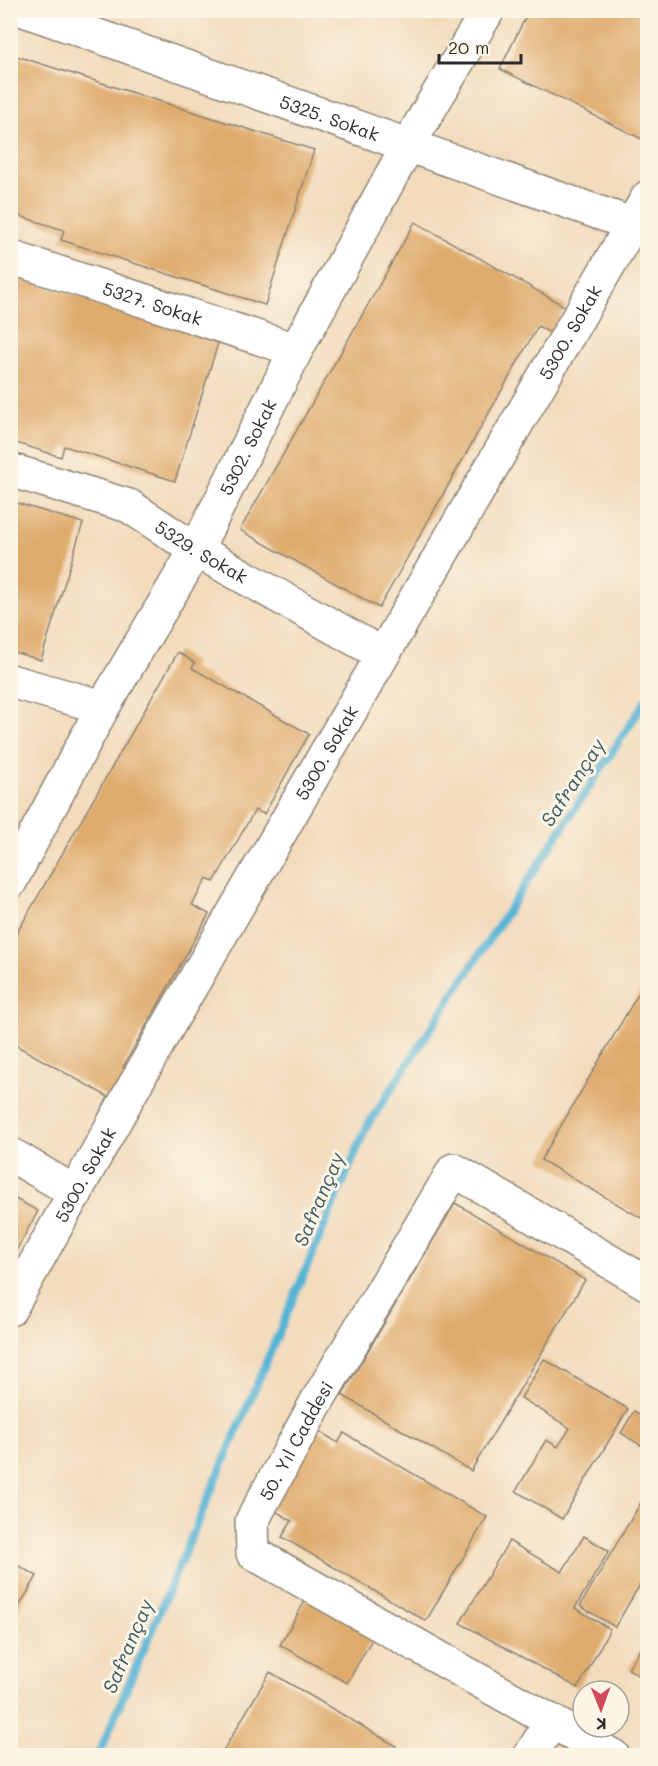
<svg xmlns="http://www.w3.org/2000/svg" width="658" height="1766" viewBox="0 0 658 1766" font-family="Mali,sans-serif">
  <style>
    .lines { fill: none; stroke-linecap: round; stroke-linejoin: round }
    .stream { stroke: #57b4d5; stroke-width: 8 }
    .building { fill: #dfab6d }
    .minor-casing { stroke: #8e8474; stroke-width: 36 }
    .minor { stroke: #fff; stroke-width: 33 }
    .labels { text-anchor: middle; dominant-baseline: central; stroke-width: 6; stroke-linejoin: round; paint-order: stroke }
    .street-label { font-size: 18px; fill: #2b2b2b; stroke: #fcf5e5 }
    .water-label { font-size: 20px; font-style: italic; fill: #3a5b66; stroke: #fcf5e5 }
  </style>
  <rect width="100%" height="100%" fill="#fcf5e5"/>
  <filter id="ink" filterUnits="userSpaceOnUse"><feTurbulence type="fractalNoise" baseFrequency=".0167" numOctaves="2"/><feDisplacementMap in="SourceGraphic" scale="12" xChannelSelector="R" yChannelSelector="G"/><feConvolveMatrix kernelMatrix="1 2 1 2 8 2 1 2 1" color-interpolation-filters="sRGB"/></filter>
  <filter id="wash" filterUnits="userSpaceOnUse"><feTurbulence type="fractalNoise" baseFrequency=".008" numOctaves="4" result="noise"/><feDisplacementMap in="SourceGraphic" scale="24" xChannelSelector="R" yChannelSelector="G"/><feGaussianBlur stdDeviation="1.35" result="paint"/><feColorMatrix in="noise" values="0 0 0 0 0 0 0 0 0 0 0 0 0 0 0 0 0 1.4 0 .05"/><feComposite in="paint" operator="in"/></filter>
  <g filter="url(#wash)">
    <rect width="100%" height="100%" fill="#f2dcbd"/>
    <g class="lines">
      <path class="stream" d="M98,1756L367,1126L648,697"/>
    </g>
    <g id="blocks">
      <g class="building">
        <path d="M529,10H648V142L500,69Z"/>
        <path d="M10,54L314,150L265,305L61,240L64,230L10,213Z"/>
        <path d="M415,222L566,307L550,333L538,326L379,608L240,530Z"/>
        <path d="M10,275L219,340L175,481L64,446L61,457L10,441Z"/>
        <path d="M10,501L83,523L41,660L10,651Z"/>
        <path d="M178,652L195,663L192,668L309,734L264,814L255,810L214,882L207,878L192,905L209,914L123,1067L136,1074L119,1103L10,1042V945Z"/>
        <path d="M648,977V1222L541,1160Z"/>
        <path d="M10,1196L38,1211L10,1262Z"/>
        <path d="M455,1203L585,1280L471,1471L342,1395Z"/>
        <path d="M544,1359L628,1409L562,1519L516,1491L546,1440L558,1447L570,1428L521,1398Z"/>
        <path d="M634,1411L648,1420V1450L621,1433Z"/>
        <path d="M316,1429L338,1443L344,1433L487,1517L426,1621L282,1537L292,1521L269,1507Z"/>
        <path d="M643,1499L648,1501V1571L615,1627L580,1606Z"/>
        <path d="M584,1536L609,1551L575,1608L610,1629L578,1688L460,1623L509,1541L562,1572Z"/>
        <path d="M10,1561L37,1576L10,1622Z"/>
        <path d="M308,1596L375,1634L347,1683L280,1645Z"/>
        <path d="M646,1640L648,1641V1681L628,1669Z"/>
        <path d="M270,1672L396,1746L390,1756H231L223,1751Z"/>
      </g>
    </g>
  </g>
  <g filter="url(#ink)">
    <use href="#blocks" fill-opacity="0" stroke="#8e8474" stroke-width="1.5"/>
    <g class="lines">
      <g class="minor-casing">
        <g id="minor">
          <path id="s1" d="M24,10L634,225"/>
          <path id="s2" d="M10,257L296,350"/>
          <path id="s3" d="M10,470L129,506L196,550L382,654"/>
          <path d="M10,681L103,707"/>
          <path id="s4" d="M10,882L103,707L196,550L296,350L407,147L488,10"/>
          <path d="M10,1154L76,1193"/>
          <path id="s5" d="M10,1309L161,1038L648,197"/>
          <path d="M530,1756L552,1721"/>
          <path id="s6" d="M613,1756L253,1553L252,1521L316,1403L454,1170L648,1284"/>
        </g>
      </g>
      <use href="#minor" class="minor"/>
    </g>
  </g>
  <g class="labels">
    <g class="street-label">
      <text stroke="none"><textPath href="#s1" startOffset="324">5325. Sokak</textPath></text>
      <text stroke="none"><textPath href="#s2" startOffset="150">5327. Sokak</textPath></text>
      <text stroke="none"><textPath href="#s5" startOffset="1126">5300. Sokak</textPath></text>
      <text stroke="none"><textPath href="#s4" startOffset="496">5302. Sokak</textPath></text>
      <text stroke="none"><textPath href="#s3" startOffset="210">5329. Sokak</textPath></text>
      <text stroke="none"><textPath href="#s5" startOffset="640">5300. Sokak</textPath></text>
      <text stroke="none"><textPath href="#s5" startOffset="154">5300. Sokak</textPath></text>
      <text stroke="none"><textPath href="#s6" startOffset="537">50. Yıl Caddesi</textPath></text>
    </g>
    <g class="water-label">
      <text transform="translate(572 782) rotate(-57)">Safrançay</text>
      <text transform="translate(318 1199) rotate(-67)">Safrançay</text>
      <text transform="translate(127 1646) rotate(-67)">Safrançay</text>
    </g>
  </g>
  <rect width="658" height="1766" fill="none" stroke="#fcf5e5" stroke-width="36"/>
  <g transform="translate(601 1709) rotate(179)"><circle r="28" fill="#fcf5e5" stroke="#a8a49b" stroke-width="1.5"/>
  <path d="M0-4.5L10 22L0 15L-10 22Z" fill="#d1495b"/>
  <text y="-9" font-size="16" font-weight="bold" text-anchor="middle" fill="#2b2b2b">K</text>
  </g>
  <path d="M439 54v9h82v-9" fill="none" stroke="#2b2b2b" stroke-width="3"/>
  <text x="448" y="54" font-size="18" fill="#2b2b2b" stroke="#fcf5e5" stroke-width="4.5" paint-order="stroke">20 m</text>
</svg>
